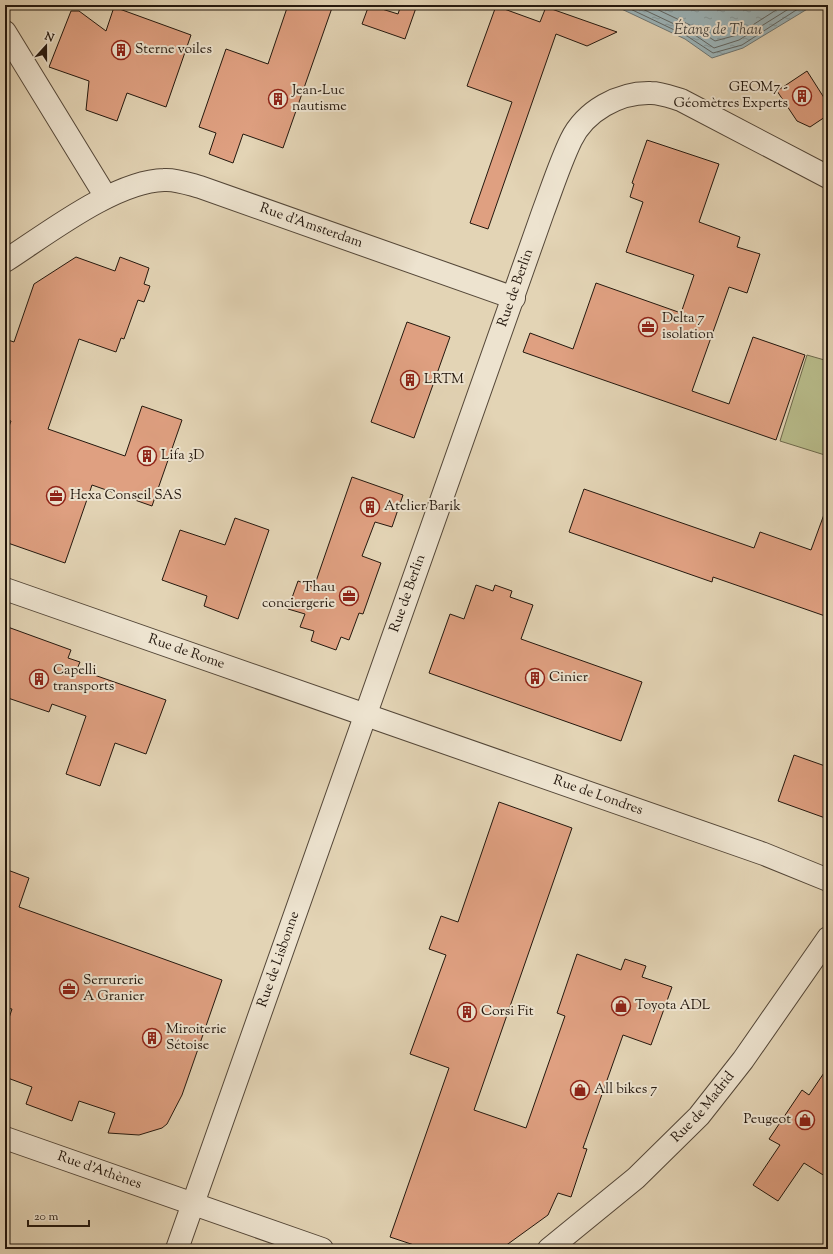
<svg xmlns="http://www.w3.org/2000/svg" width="833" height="1254" viewBox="0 0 833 1254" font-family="'Sorts Mill Goudy',serif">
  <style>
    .pitch { fill: #b8bc8b; stroke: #6e6a4c }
    .water { fill: url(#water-ripples); stroke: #6c7675 }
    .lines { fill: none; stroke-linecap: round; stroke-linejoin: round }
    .shore { stroke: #606664; stroke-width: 1 }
    .building { fill: #dfa081; stroke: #24180e }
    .minor-casing { stroke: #544738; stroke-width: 24 }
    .minor { stroke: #ede3cf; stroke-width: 22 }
    .rail { stroke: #24180e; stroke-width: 3; stroke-dasharray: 7 7; stroke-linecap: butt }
    .labels { text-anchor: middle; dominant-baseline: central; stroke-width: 4; stroke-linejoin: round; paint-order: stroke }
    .poi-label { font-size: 14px; fill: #24180e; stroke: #ede3cf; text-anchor: start }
    .street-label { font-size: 14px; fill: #24180e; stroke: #ede3cf }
    .water-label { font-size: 15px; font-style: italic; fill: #484742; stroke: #ede3cf }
  </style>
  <defs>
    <pattern id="water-ripples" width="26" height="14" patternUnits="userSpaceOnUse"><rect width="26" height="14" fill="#9cb5ba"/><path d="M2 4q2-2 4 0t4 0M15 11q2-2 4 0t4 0" fill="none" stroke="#869b9f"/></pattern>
  </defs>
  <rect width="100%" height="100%" fill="#e3d4b5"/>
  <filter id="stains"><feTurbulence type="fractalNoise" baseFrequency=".005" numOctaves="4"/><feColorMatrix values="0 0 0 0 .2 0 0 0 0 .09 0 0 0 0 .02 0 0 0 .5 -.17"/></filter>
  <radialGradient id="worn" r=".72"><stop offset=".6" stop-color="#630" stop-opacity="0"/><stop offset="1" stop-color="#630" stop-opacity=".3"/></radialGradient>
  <path class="pitch" d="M807,355L828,361V456L780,441Z"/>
  <path class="water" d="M613,5H814L743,48L712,58L685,39Z"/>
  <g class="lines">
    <g class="shore">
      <path d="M622,5L687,36L713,53L742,45L804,5"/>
      <path d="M634,5L689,31L714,48L739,40L795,5"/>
      <path d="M648,5L692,26L715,41L737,35L784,5"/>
    </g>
  </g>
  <g class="building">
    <path d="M288,5H333L283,148L243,134L233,163L209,154L216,133L199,127L226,49L268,64Z"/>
    <path d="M369,5L398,14L401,5H417L405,39L362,24Z"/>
    <path d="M496,6L540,22L546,7L617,32L587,46L556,34L488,229L470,223L512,102L467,86Z"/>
    <path d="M114,7L191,35L166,107L127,93L117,121L86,110L89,81L49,67L71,11H79L106,31Z"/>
    <path d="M807,71L828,104V115L810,127L797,121L777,91Z"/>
    <path d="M647,140L719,164L699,222L740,237L737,247L760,254L747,293L729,287L692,391L729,404L753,337L805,355L776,440L523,352L530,333L573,349L596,283L681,313L694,275L626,252L643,202L630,197L634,184L632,183Z"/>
    <path d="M76,257L115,271L120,257L149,268L144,284L150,286L144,302L138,300L124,339L121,338L116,352L79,339L48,429L125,456L142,406L182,420L152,506L92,485L65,563L5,542V437L11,421L5,419V339L14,342L34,284Z"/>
    <path d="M407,322L450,337L414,438L371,422Z"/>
    <path d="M352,477L403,495L392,527L375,522L362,556L381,563L363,614L359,613L349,640L341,637L336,650L311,641L314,631L300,627L305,614L288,609L298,581L314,587Z"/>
    <path d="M584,489L754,548L760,532L811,550L826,509L828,510V617L713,577L712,582L569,532Z"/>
    <path d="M235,518L269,530L238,619L204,606L207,596L162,580L180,530L225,545Z"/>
    <path d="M476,585L493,591L495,585L512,591L510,597L533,605L521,639L642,682L621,741L429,673L450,614L464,619Z"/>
    <path d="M5,626L71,650L68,658L80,662L77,669L166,700L146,754L115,743L100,786L66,774L86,716L52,704L49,712L5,697Z"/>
    <path d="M794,755L828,767V819L778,801Z"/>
    <path d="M499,802L572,828L474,1110L526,1128L565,1016L557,1013L577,954L621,970L625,959L646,966L642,977L672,987L651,1045L623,1035L583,1148L587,1149L571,1197L558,1193L548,1215L501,1249H426L390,1237L449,1068L410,1054L446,955L429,949L441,916L458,922Z"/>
    <path d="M5,869L29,878L19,907L222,980L182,1095L167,1124L162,1128L139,1135L108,1133L115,1113L79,1101L72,1121L26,1104L32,1087L5,1077V1030L12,1009L5,1008Z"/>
    <path d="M828,1067V1178L804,1163L778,1201L753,1185L780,1145L769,1139L802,1090L809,1095Z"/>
  </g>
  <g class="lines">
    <g class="minor-casing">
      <g id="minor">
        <path d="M5,32L106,197"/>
        <path id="s1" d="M5,261C47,234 115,181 164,180C176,179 189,184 200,187L514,298"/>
        <path id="s2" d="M5,589L764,854L828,880"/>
        <path id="s3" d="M5,1138L322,1249"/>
        <path id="s4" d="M177,1249L543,212C552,188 560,163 571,140C585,111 619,92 651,93C661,93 671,97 681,100L828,177"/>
        <path id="s5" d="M549,1249L636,1178L699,1116L743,1060L828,938"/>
      </g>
    </g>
    <use href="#minor" class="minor"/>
    <path class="rail" d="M824,1249L828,1244"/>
  </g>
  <defs>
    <g id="building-ring" transform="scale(1)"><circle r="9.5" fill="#ede3cf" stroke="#8f2418" stroke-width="1.5"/><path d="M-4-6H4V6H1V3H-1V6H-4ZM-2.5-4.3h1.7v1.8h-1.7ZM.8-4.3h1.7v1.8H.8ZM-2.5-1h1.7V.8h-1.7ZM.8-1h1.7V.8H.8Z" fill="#8f2418"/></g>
    <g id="office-ring" transform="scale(1)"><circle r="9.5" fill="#ede3cf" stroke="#8f2418" stroke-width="1.5"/><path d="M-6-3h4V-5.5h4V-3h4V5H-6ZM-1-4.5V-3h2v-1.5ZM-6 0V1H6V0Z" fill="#8f2418"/></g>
    <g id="shop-ring" transform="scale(1)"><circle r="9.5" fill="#ede3cf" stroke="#8f2418" stroke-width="1.5"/><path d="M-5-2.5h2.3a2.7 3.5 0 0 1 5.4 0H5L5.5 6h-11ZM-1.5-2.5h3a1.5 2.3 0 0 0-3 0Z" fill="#8f2418"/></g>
  </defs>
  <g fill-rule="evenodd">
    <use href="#building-ring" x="121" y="50"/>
    <use href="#building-ring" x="802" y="96"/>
    <use href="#building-ring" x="278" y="99"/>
    <use href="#office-ring" x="648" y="327"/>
    <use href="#building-ring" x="410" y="380"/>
    <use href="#building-ring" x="147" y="456"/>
    <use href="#office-ring" x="56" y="496"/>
    <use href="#building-ring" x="370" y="507"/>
    <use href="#office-ring" x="349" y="596"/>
    <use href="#building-ring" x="535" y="678"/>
    <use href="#building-ring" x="39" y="679"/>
    <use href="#office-ring" x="69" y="989"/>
    <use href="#shop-ring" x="621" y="1006"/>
    <use href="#building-ring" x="467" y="1012"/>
    <use href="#building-ring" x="152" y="1038"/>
    <use href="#shop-ring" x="580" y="1090"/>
    <use href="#shop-ring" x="805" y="1120"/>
  </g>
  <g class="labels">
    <g class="poi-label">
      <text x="135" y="50">Sterne voiles</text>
      <text x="788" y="88" text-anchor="end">GEOM7 -<tspan x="788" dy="16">Géomètres Experts</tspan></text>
      <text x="292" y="91">Jean-Luc<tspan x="292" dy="16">nautisme</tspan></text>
      <text x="662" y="319">Delta 7<tspan x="662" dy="16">isolation</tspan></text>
      <text x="424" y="380">LRTM</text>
      <text x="161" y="456">Lifa 3D</text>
      <text x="70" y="496">Hexa Conseil SAS</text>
      <text x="384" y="507">Atelier Barik</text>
      <text x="335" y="588" text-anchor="end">Thau<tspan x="335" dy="16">conciergerie</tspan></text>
      <text x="53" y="671">Capelli<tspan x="53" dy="16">transports</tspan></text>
      <text x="549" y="678">Cinier</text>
      <text x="83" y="981">Serrurerie<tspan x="83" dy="16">A Granier</tspan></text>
      <text x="635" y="1006">Toyota ADL</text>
      <text x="481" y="1012">Corsi Fit</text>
      <text x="166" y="1030">Miroiterie<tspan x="166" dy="16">Sétoise</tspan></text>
      <text x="594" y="1090">All bikes 7</text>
      <text x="791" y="1120" text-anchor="end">Peugeot</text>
    </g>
    <g class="street-label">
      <text stroke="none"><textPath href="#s1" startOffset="335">Rue d'Amsterdam</textPath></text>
      <text stroke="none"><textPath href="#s4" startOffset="1019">Rue de Berlin</textPath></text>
      <text stroke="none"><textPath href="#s4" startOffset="695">Rue de Berlin</textPath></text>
      <text stroke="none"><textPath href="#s2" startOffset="192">Rue de Rome</textPath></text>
      <text stroke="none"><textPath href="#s2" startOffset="628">Rue de Londres</textPath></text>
      <text stroke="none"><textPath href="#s4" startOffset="307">Rue de Lisbonne</textPath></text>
      <text stroke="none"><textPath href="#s5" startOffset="210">Rue de Madrid</textPath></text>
      <text stroke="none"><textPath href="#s3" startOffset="100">Rue d'Athènes</textPath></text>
    </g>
    <g class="water-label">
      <text x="718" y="30">Étang de Thau</text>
    </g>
  </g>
  <rect width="833" height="1254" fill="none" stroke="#e3d4b5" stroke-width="20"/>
  <rect x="6" y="6" width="821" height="1242" fill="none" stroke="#24180e" stroke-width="2"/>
  <rect x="10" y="10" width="813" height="1234" fill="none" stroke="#24180e"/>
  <g transform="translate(46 46) rotate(21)" stroke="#ede3cf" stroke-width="3" paint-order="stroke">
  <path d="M0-3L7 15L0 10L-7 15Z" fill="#24180e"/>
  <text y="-6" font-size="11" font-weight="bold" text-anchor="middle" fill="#24180e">N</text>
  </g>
  <path d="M28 1220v6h61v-6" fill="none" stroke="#24180e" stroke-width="2"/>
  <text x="34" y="1220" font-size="12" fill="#24180e" stroke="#ede3cf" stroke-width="3" paint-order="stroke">20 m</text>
  <rect width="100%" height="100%" filter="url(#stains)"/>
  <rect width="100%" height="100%" fill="url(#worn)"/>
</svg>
